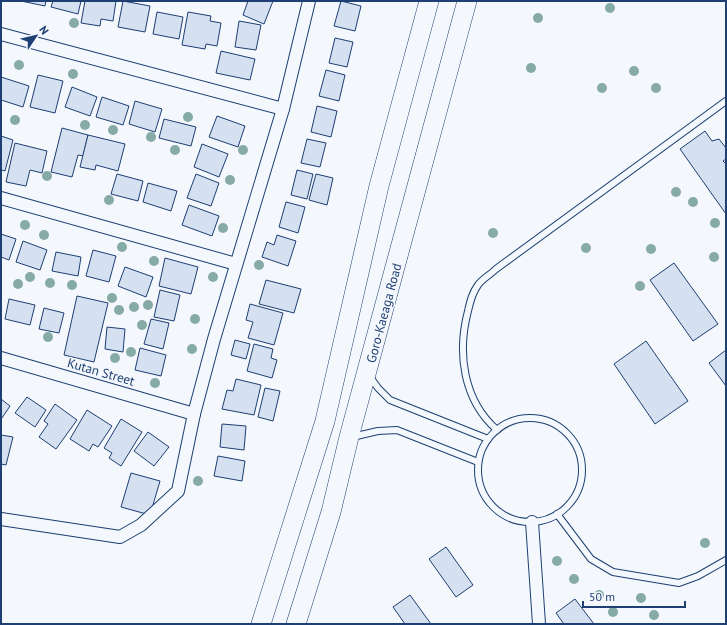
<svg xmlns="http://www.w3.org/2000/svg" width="727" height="625" viewBox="0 0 727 625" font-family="'PT Sans',sans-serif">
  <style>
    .building { fill: #d5e0f0; stroke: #1d3f73 }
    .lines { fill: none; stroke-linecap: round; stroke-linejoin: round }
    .service-casing { stroke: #1d3f73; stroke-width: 8 }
    .minor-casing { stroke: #1d3f73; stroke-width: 14 }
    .primary-casing { stroke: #1d3f73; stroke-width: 20 }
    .service { stroke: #f4f7fb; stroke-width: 6 }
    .minor { stroke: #f4f7fb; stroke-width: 12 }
    .primary { stroke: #f4f7fb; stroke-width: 19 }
    .tree { fill: #86aba6 }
    .labels { text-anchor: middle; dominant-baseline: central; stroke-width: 3; stroke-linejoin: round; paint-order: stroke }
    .street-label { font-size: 13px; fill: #1d3f73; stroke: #f4f7fb }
  </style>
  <rect width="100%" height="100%" fill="#f4f7fb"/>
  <g class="building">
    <path d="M21,1H46L45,6Z"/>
    <path d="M53,1H81L78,14L51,7Z"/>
    <path d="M85,1H116L113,21L101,19L100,26L81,23Z"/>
    <path d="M123,1L150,6L145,32L118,27Z"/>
    <path d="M248,1H273L264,24L243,15Z"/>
    <path d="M341,1L361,6L355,31L334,26Z"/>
    <path d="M157,12L183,17L179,39L153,34Z"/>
    <path d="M188,12L211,16L210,21L221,23L217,46L206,44L205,49L182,45Z"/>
    <path d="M239,21L261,25L256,50L235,47Z"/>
    <path d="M335,38L353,42L347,67L329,63Z"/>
    <path d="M221,51L255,59L250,80L216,73Z"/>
    <path d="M326,70L345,75L339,101L319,96Z"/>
    <path d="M38,75L63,81L55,113L30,107Z"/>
    <path d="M1,77L29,86L23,107L1,100Z"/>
    <path d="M72,87L97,97L90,116L65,107Z"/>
    <path d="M102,97L129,106L123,125L96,117Z"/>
    <path d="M135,101L162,109L155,132L129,124Z"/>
    <path d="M317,106L337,111L331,137L311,132Z"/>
    <path d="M217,116L245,126L238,147L209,137Z"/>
    <path d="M164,119L196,127L191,146L159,138Z"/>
    <path d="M62,128L88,135L83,156L78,155L72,177L51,172Z"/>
    <path d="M705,131L712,141L719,139L726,148V159L723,161L726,164V214L680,149Z"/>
    <path d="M88,135L125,144L118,171L96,165L95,170L80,167Z"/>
    <path d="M1,136L13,140L5,171L1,170Z"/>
    <path d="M307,139L326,143L320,167L301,163Z"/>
    <path d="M15,143L47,151L42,173L30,170L26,186L6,182Z"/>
    <path d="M202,144L228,154L219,177L194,167Z"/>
    <path d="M297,170L313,174L307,199L291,195Z"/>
    <path d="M117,174L143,181L138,201L111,194Z"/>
    <path d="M196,174L219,183L211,206L187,198Z"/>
    <path d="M316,174L333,178L327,205L309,200Z"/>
    <path d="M148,183L177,191L171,211L143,202Z"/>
    <path d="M286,202L305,207L298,233L279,227Z"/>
    <path d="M189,205L219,216L212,236L182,225Z"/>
    <path d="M1,234L16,239L9,260L1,257Z"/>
    <path d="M277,235L296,241L288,266L262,257L267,242L274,245Z"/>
    <path d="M23,241L47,250L40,270L16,262Z"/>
    <path d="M93,250L116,256L109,282L86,276Z"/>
    <path d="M56,252L81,257L78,276L52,271Z"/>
    <path d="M165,258L198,267L191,294L159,286Z"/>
    <path d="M674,263L718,324L693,341L650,280Z"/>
    <path d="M125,267L153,277L146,297L118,286Z"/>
    <path d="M266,280L301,289L294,313L259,304Z"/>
    <path d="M160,290L180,295L174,321L154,317Z"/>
    <path d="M77,296L108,303L94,362L64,355Z"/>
    <path d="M9,299L35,305L30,325L5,319Z"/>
    <path d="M250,304L283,313L274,345L248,338L253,322L246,320Z"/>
    <path d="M44,308L64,313L59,333L39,329Z"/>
    <path d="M151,319L169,323L163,349L144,344Z"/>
    <path d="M107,327L125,329L123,352L105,349Z"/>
    <path d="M235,340L250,344L246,359L231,355Z"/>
    <path d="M646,341L688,401L655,424L614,364Z"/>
    <path d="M254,344L273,349L271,358L277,360L272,378L247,371Z"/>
    <path d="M140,348L166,355L161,376L135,370Z"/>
    <path d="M726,350V386L709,363Z"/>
    <path d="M236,379L261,385L254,415L222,409L227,390L233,391Z"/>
    <path d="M265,388L280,391L273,421L258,417Z"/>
    <path d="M27,397L46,410L35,427L15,413Z"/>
    <path d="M1,399L10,406L2,418L1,417Z"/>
    <path d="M55,404L77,420L56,449L39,437L48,424L44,421Z"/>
    <path d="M87,410L112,426L98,447L93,444L89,451L70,439Z"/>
    <path d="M121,419L142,432L121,466L109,458L112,453L104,448Z"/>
    <path d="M222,424L246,426L244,450L220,447Z"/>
    <path d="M148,432L169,447L154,466L134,451Z"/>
    <path d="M1,435L13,437L6,465L1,464Z"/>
    <path d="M218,456L245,461L242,481L214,476Z"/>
    <path d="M131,473L160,481L150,515L121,507Z"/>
    <path d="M446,547L473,585L456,597L429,559Z"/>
    <path d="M410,595L431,624H405L393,607Z"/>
    <path d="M575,599L594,624H564L556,613Z"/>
  </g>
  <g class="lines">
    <g class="service-casing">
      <g id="service">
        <path d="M370,377L378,388L390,400L488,439"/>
        <circle cx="530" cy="470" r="52"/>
        <path d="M497,430C463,400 457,353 468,311C470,302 472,293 478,285C482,279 490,275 496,269L726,101"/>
        <path d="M352,437L378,431L397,430L478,462"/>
        <path d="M557,514L591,559L613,572L679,583L698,576L726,560"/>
      </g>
    </g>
    <g class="minor-casing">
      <g id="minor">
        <path d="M1,34L283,109"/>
        <path d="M1,198L236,264"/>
        <path d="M1,358L194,414"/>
        <path d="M1,519L120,537L141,525L178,491L194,414L214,339L283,109L309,1"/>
        <path d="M532,522L539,624"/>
      </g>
    </g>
    <g class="primary-casing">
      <g id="primary">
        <path d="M261,624L325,421L379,186L429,1"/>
        <path d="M296,624L331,512L349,437L467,1"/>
      </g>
    </g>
    <use href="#service" class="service"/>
    <use href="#minor" class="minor"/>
    <use href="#primary" class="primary"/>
  </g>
  <g class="tree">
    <circle cx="610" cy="8" r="5"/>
    <circle cx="538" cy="18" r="5"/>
    <circle cx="74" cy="23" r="5"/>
    <circle cx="19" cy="65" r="5"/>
    <circle cx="531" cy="68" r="5"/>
    <circle cx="634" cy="71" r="5"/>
    <circle cx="73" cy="74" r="5"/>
    <circle cx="602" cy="88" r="5"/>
    <circle cx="656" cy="88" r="5"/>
    <circle cx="188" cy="117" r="5"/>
    <circle cx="15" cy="120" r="5"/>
    <circle cx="85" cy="125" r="5"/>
    <circle cx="113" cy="130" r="5"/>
    <circle cx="151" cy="137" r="5"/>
    <circle cx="175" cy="150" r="5"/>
    <circle cx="243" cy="150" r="5"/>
    <circle cx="47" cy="176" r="5"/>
    <circle cx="230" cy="180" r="5"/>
    <circle cx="676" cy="192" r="5"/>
    <circle cx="109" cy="200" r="5"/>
    <circle cx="693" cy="202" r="5"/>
    <circle cx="715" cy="223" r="5"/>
    <circle cx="25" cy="225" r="5"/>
    <circle cx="223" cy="228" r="5"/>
    <circle cx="493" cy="233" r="5"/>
    <circle cx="44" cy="235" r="5"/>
    <circle cx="122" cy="247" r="5"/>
    <circle cx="586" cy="248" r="5"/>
    <circle cx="651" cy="249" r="5"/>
    <circle cx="714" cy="257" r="5"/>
    <circle cx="154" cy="261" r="5"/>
    <circle cx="259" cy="265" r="5"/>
    <circle cx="30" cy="277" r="5"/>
    <circle cx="213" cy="277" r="5"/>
    <circle cx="50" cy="283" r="5"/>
    <circle cx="18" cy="284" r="5"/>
    <circle cx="72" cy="285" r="5"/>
    <circle cx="640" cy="286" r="5"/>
    <circle cx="112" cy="298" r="5"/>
    <circle cx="148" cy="305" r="5"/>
    <circle cx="134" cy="307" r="5"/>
    <circle cx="119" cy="310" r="5"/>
    <circle cx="195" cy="319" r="5"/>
    <circle cx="142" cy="325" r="5"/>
    <circle cx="48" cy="337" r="5"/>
    <circle cx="192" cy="349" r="5"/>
    <circle cx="131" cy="352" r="5"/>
    <circle cx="115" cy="358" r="5"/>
    <circle cx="155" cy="383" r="5"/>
    <circle cx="198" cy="481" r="5"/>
    <circle cx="705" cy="543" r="5"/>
    <circle cx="557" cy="561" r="5"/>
    <circle cx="574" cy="579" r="5"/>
    <circle cx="599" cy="595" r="5"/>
    <circle cx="641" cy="598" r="5"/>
    <circle cx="613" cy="612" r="5"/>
    <circle cx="654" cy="615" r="5"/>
  </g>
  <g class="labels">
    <g class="street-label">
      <text transform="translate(384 313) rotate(-75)">Goro-Kaeaga Road</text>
      <text transform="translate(101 372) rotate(16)">Kutan Street</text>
    </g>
  </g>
  <rect width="727" height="625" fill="none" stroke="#1d3f73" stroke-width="4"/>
  <g transform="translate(36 36) rotate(55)" stroke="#f4f7fb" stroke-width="3" paint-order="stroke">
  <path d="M0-3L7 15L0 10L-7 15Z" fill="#1d3f73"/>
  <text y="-6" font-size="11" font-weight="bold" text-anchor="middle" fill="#1d3f73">N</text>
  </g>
  <path d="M583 601v6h102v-6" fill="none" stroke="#1d3f73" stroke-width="2"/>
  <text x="589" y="601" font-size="12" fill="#1d3f73" stroke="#f4f7fb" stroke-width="3" paint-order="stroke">50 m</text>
</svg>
